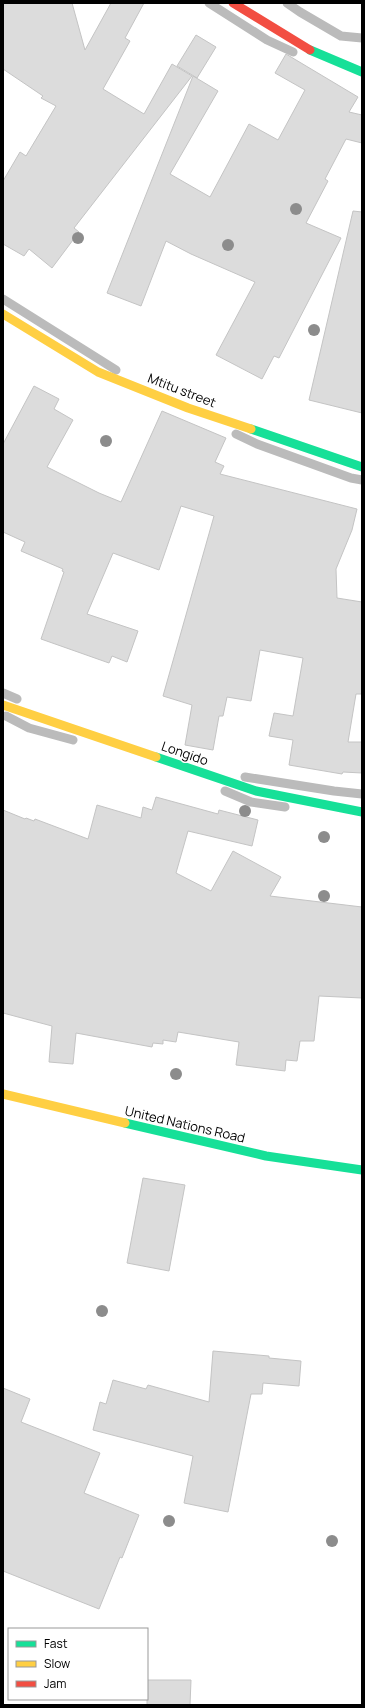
<svg xmlns="http://www.w3.org/2000/svg" width="365" height="1708" viewBox="0 0 365 1708" font-family="Manrope,sans-serif">
  <style>
    .lines { fill: none; stroke-linecap: round; stroke-linejoin: round }
    .stream { stroke: #bbb; stroke-width: 9 }
    .building { fill: #dcdcdc; stroke: #c4c4c4 }
    .fast { stroke: #16e098; stroke-width: 9 }
    .slow { stroke: #ffcf43; stroke-width: 9 }
    .jam { stroke: #f24e42; stroke-width: 9 }
    .tree { fill: #8c8c8c }
    .labels { text-anchor: middle; dominant-baseline: central; stroke-width: 3; stroke-linejoin: round; paint-order: stroke }
    .street-label { font-size: 13px; fill: #000; stroke: #fff }
  </style>
  <rect width="100%" height="100%" fill="#fff"/>
  <g class="lines">
    <g class="stream">
      <path d="M209,3L267,40L293,52"/>
      <path d="M287,3L300,12L341,36L362,38"/>
      <path d="M3,299L116,370"/>
      <path d="M236,434L257,444L351,478L362,480"/>
      <path d="M3,693L17,699"/>
      <path d="M6,716L29,728L73,740"/>
      <path d="M245,777L334,791L362,794"/>
      <path d="M225,791L251,802L285,807"/>
    </g>
  </g>
  <g class="building">
    <path d="M3,3H72L85,50L111,3H144L125,38L130,41L103,89L144,114L172,64L192,76L74,228L79,232L52,268L29,249L24,256L3,244V181L20,152L26,156L56,106L41,98L43,96L3,69Z"/>
    <path d="M196,35L216,47L197,78L177,66Z"/>
    <path d="M286,54L358,97L349,112L362,115V143L346,139L325,179L328,181L306,223L341,238L279,358L274,356L262,379L216,355L255,282L191,254L166,241L141,306L107,293L193,76L218,91L170,174L210,197L249,124L278,140L305,90L275,73Z"/>
    <path d="M353,211L362,212V413L309,400Z"/>
    <path d="M34,386L59,399L54,409L73,420L47,467L99,493L121,502L162,411L226,438L215,462L224,466L220,474L357,509L352,530L336,569L337,598L362,602V694H356L348,742H362V773L343,772L342,774L289,765L293,740L269,736L274,713L293,716L303,658L260,650L251,701L227,697L223,716H219L213,750L185,745L192,705L163,696L214,516L181,506L159,570L113,553L87,614L138,631L127,662L112,656L109,663L41,639L64,572L62,571L63,569L21,551L25,542L3,532V444Z"/>
    <path d="M156,797L218,814L219,810L258,820L252,846L188,831L176,873L211,891L233,851L281,877L270,896L362,907V998L319,996L314,1041H300L297,1061L286,1060L285,1071L236,1065L239,1042L178,1032L176,1042L163,1040V1044L153,1043L152,1047L76,1033L73,1064L49,1062L52,1026L3,1013V810L25,819L26,818L34,821L35,819L88,839L97,805L141,818L143,807L152,810Z"/>
    <path d="M143,1178L185,1185L169,1271L127,1263Z"/>
    <path d="M213,1351L269,1356V1358L301,1361L299,1386L263,1383L262,1394H251L228,1512L184,1503L193,1456L93,1430L100,1402L106,1404L113,1380L146,1389L148,1385L209,1402Z"/>
    <path d="M3,1388L30,1399L21,1422L100,1453L84,1493L139,1515L122,1558L120,1557L99,1609L3,1571Z"/>
    <path d="M147,1680H191L190,1705H147Z"/>
  </g>
  <g class="lines">
    <g class="fast">
      <path d="M310,50L362,72"/>
      <path d="M251,429L362,467"/>
      <path d="M156,757L256,791L362,812"/>
      <path d="M125,1123L266,1156L362,1170"/>
    </g>
    <g class="slow">
      <path d="M3,314L98,372L188,408L251,429"/>
      <path d="M3,705L156,757"/>
      <path d="M3,1094L125,1123"/>
    </g>
    <path class="jam" d="M233,3L310,50"/>
  </g>
  <g class="tree">
    <circle cx="296" cy="209" r="6"/>
    <circle cx="78" cy="238" r="6"/>
    <circle cx="228" cy="245" r="6"/>
    <circle cx="314" cy="330" r="6"/>
    <circle cx="106" cy="441" r="6"/>
    <circle cx="245" cy="811" r="6"/>
    <circle cx="324" cy="837" r="6"/>
    <circle cx="324" cy="896" r="6"/>
    <circle cx="176" cy="1074" r="6"/>
    <circle cx="102" cy="1311" r="6"/>
    <circle cx="169" cy="1521" r="6"/>
    <circle cx="332" cy="1541" r="6"/>
  </g>
  <g class="labels">
    <g class="street-label">
      <text transform="translate(182 390) rotate(21)">Mtitu street</text>
      <text transform="translate(185 753) rotate(19)">Longido</text>
      <text transform="translate(185 1124) rotate(13)">United Nations Road</text>
    </g>
  </g>
  <rect width="365" height="1708" fill="none" stroke="#000000" stroke-width="8"/>
  <rect x="8" y="1628" width="140" height="72" fill="#ffffff" stroke="#999999"/>
  <rect x="16" y="1641" width="20" height="6" fill="#16e098" stroke="#999999"/>
  <text x="44" y="1648" font-size="12" fill="#000000">Fast</text>
  <rect x="16" y="1661" width="20" height="6" fill="#ffcf43" stroke="#999999"/>
  <text x="44" y="1668" font-size="12" fill="#000000">Slow</text>
  <rect x="16" y="1681" width="20" height="6" fill="#f24e42" stroke="#999999"/>
  <text x="44" y="1688" font-size="12" fill="#000000">Jam</text>
</svg>
